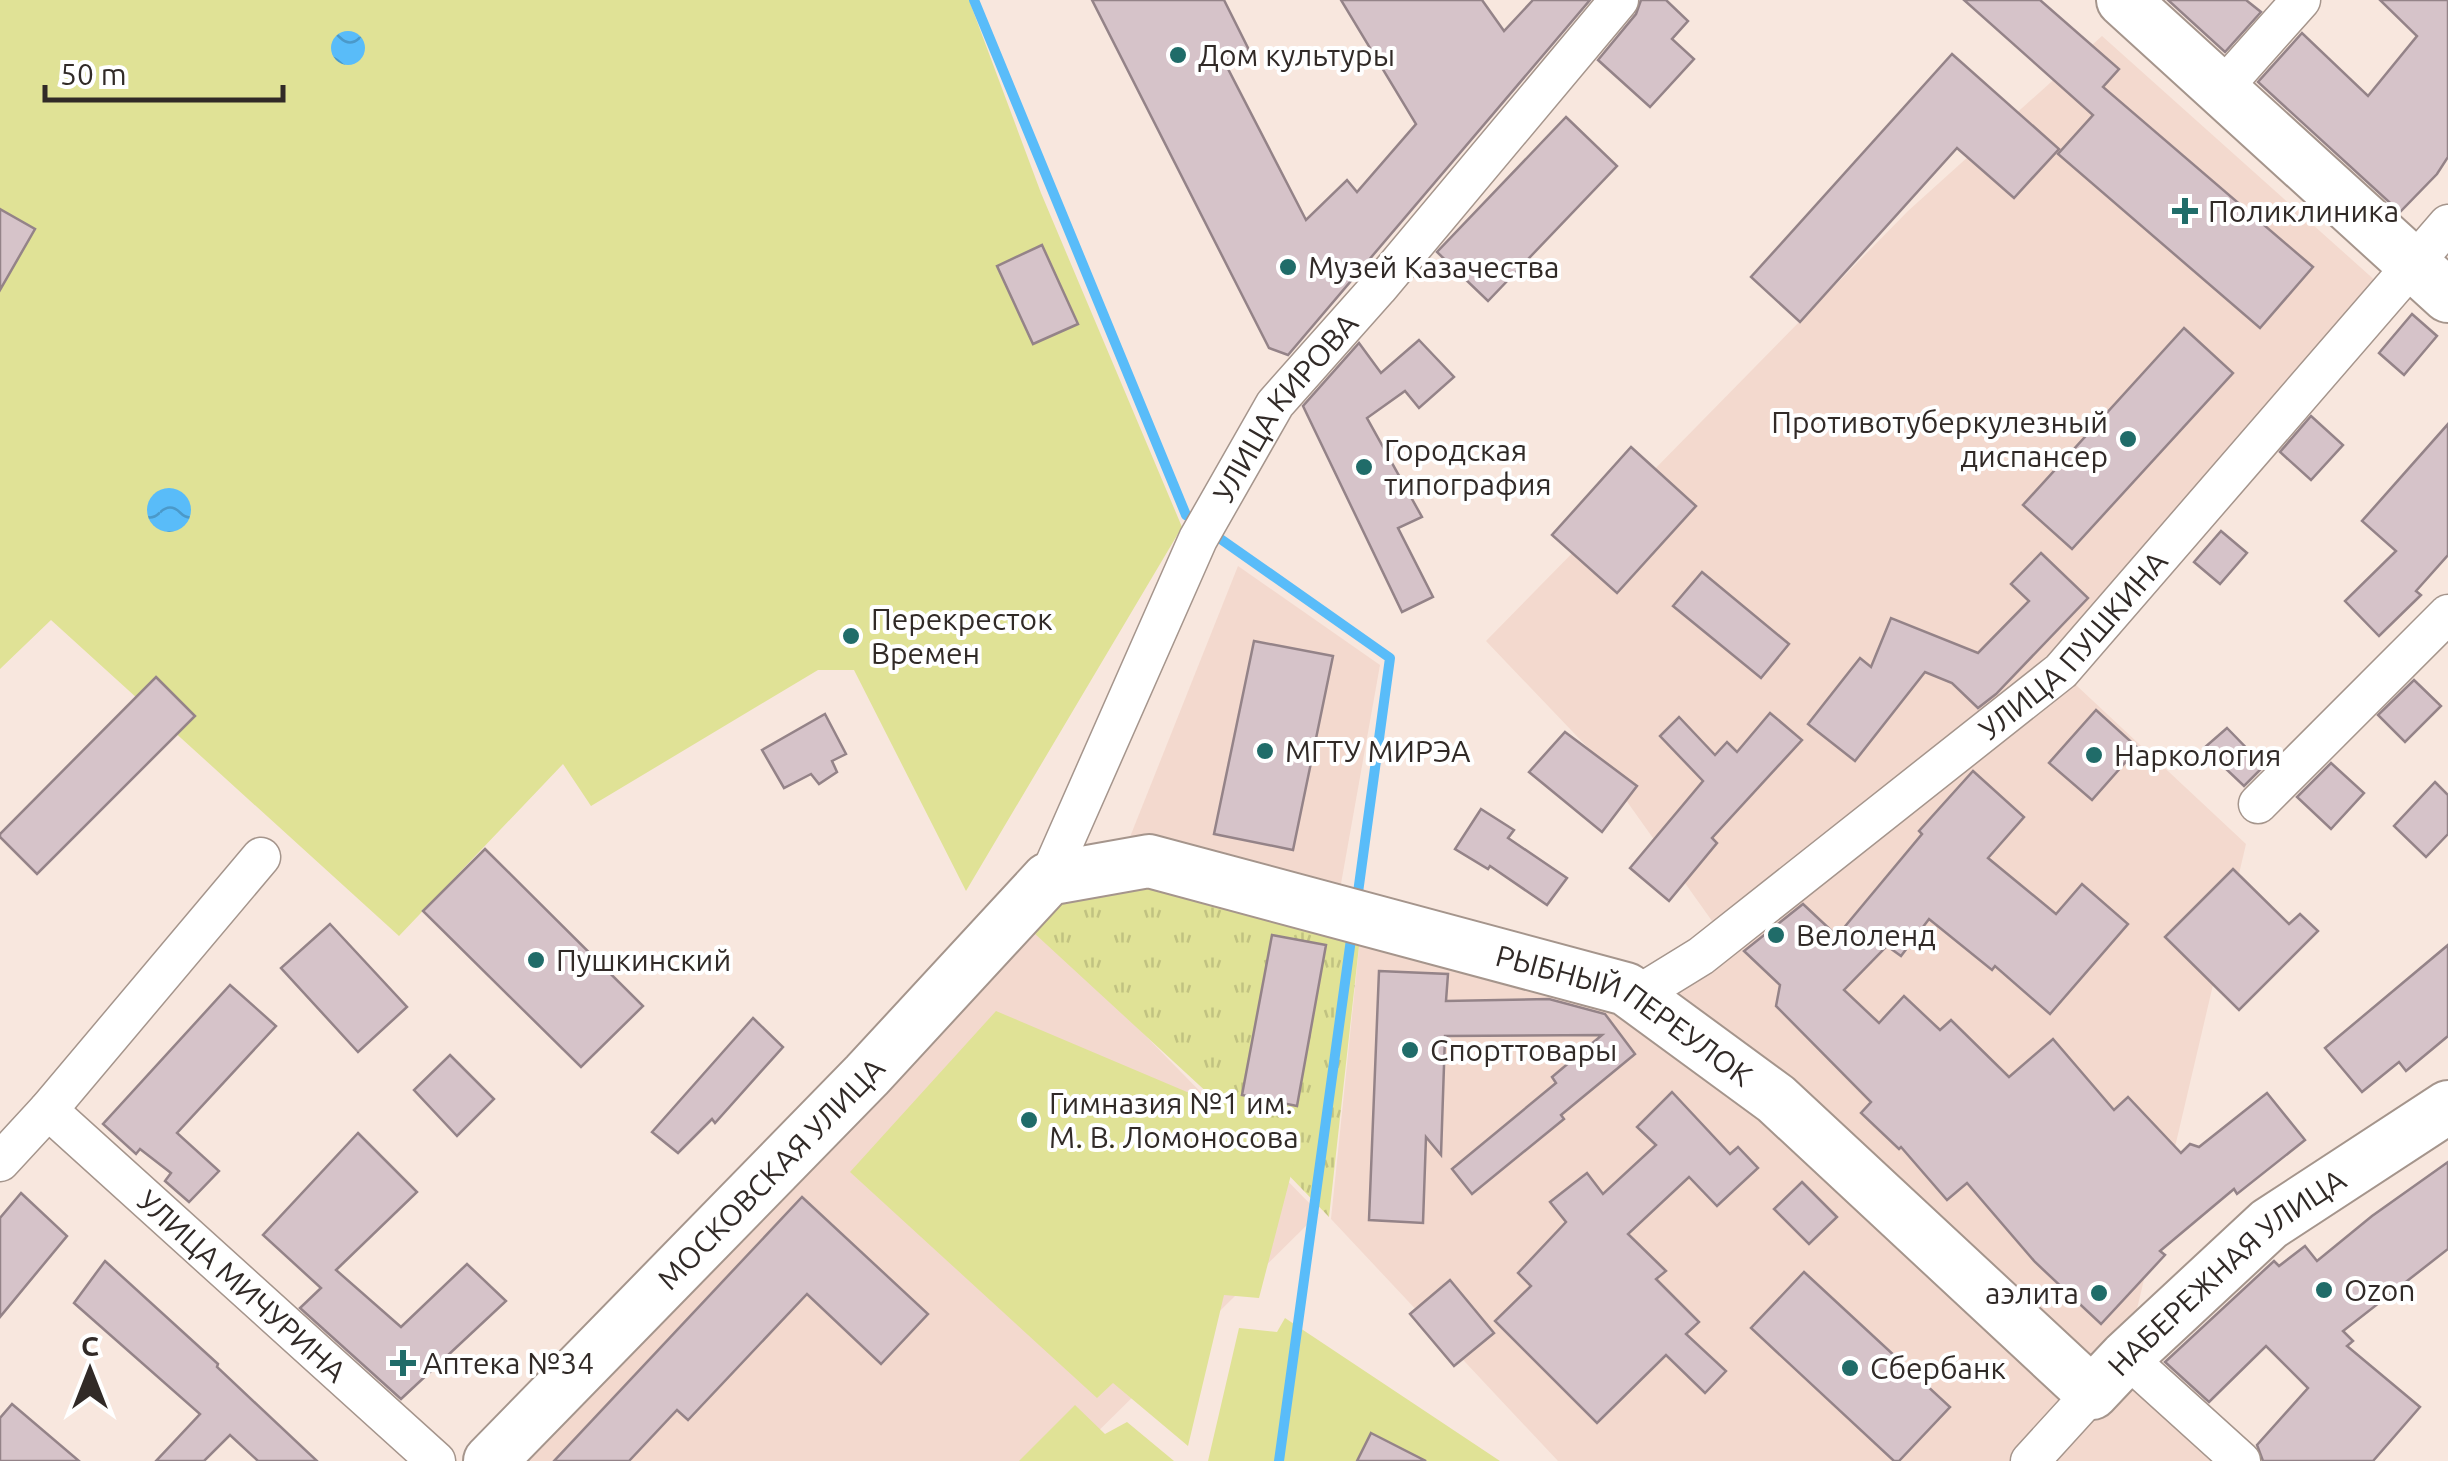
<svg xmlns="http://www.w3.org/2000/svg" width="2448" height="1461" viewBox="0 0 2448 1461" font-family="Ubuntu,sans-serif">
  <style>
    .built { fill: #f3d9ce }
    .grass { fill: url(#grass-tufts) }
    .green { fill: #e0e296 }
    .water { fill: url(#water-waves) }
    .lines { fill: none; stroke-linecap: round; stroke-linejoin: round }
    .stream { stroke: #59bcf9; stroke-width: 10 }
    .building { fill: #d6c3c9; stroke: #948388; stroke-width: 2.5 }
    .street-casing { stroke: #a5958c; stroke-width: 41 }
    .secondary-casing { stroke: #a5958c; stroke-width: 56 }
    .street { stroke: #fff; stroke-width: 38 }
    .secondary { stroke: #fff; stroke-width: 52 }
    .poi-dot { fill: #206c69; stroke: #fff; stroke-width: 4 }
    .labels { text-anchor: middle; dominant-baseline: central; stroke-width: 8; stroke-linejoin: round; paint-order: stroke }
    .poi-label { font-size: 30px; fill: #312a27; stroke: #fff; text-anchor: start }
    .street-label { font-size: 30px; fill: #312a27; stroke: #fff }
  </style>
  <defs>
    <pattern id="grass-tufts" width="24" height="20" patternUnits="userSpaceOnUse" patternTransform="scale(2.5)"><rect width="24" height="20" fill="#e0e296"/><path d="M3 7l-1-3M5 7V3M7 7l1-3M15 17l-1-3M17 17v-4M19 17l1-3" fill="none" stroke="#c1c281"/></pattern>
    <pattern id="water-waves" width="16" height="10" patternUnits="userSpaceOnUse" patternTransform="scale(2.5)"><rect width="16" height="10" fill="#59bcf9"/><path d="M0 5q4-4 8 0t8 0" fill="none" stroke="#4a99ca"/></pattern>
  </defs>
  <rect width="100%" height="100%" fill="#f8e7de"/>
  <g class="built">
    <path d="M2102,36L2388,292L2061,671L2246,844L2126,1356L2233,1430L2268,1461H1558L1331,1219L1362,919L1626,989L1724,932L1712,921L1591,751L1486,641L1908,211Z"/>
    <path d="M1238,566L1380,665L1339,895L1130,837Z"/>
    <path d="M1024,922L1137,1027L1319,1213L1068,1461H508Z"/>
  </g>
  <path class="grass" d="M1146,866L1362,919L1329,1217L1224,1108L1021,921Z"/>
  <g class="green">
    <path d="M0,0H969L1041,193L1182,527L966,891L854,670H818L591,806L563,764L399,936L51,620L0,669Z"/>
    <path d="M996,1011L1300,1140L1259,1298L1224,1295L1188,1446L1113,1383L1097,1398L850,1172Z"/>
    <path d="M1285,1318L1500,1461H1208L1239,1328L1277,1332Z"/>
    <path d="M1075,1405L1105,1434L1127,1422L1174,1461H1019Z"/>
  </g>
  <g class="water">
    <circle cx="348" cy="48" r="17"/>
    <circle cx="169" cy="510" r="22"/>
  </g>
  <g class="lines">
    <g class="stream">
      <path d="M974,0L1186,515L1198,523"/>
      <path d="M1212,533L1390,658L1357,900"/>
      <path d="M1279,1461L1352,932"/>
    </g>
  </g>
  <g class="building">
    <path d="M1092,0H1224L1249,50L1224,61L1306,220L1347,180L1357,192L1416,124L1341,0H1482L1504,31L1533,0H1590L1288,355L1269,348Z"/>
    <path d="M1641,0H1666L1688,21L1672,39L1694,59L1650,107L1598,60L1636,14Z"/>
    <path d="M1964,0H2040L2119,69L2103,87L2313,267L2260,328L2058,154L2093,115Z"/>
    <path d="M2168,0H2246L2261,12L2225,52Z"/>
    <path d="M2380,0H2448V157L2437,174L2400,212L2258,82L2302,33L2368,96L2417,36Z"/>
    <path d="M1952,54L2059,149L2014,198L1957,148L1800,322L1751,277Z"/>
    <path d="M1566,117L1617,166L1488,301L1437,252Z"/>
    <path d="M0,209L35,229L0,290Z"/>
    <path d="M1042,245L1078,324L1033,344L997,266Z"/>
    <path d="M2412,314L2437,336L2404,375L2379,353Z"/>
    <path d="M2184,328L2233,373L2072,549L2023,505Z"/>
    <path d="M1419,340L1454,377L1419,408L1405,391L1367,418L1422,517L1398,528L1433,597L1402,612L1303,406L1359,343L1381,373Z"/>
    <path d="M2311,416L2343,445L2311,480L2280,452Z"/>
    <path d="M2448,424V555L2416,591L2421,595L2379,636L2345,601L2396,551L2362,521Z"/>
    <path d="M1631,447L1696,506L1617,593L1552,535Z"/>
    <path d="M2221,531L2247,553L2220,584L2194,562Z"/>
    <path d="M2041,553L2088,598L1996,694L1978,708L1952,683L1925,672L1855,761L1808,724L1860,658L1871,667L1891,618L1978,653L2029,601L2011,584Z"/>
    <path d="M1702,572L1789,644L1761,678L1673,606Z"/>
    <path d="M1254,641L1333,656L1293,850L1214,834Z"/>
    <path d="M156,677L195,716L37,874L0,837V834Z"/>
    <path d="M2414,680L2441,706L2405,742L2378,715Z"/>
    <path d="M2096,710L2138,748L2092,800L2049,763Z"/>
    <path d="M1770,713L1802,740L1712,838L1717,843L1669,901L1630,868L1703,781L1660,736L1679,717L1715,755L1727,742L1737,752Z"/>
    <path d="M825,714L846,754L832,761L837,772L819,784L811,774L784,788L762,750Z"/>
    <path d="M2227,728L2264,766L2244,786L2204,748Z"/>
    <path d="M1565,732L1637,786L1602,832L1529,772Z"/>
    <path d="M2331,763L2364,793L2331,829L2297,797Z"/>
    <path d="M1973,771L2024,817L1988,858L2056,914L2082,884L2128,924L2050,1014L1995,966L1992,970L1929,919L1901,956L1887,946L1844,990L1879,1023L1904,996L1940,1030L1951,1020L2009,1077L2053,1039L2114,1110L2128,1097L2181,1153L2190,1144L2199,1147L2267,1093L2305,1140L2237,1194L2234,1189L2160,1251L2165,1255L2101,1324L2035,1262L1967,1183L1947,1200L1901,1147L1899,1149L1861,1113L1871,1102L1776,1006L1780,985L1744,951L1803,904L1837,936L1922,834L1919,831Z"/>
    <path d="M2435,782L2448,795V834L2426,857L2394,826Z"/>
    <path d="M1481,809L1514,830L1508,838L1567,878L1547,905L1490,866L1488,869L1455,849Z"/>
    <path d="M485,849L643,1006L581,1067L423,911Z"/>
    <path d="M2233,869L2289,924L2300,914L2318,931L2239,1010L2165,937Z"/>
    <path d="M330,924L407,1007L358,1052L281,968Z"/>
    <path d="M1272,935L1326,945L1297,1106L1242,1095Z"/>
    <path d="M2448,945V1036L2406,1071L2399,1062L2362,1092L2325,1048Z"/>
    <path d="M1379,971L1448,974L1446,1001L1549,999L1605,1014L1635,1054L1561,1115L1564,1119L1472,1194L1452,1169L1556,1083L1552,1077L1602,1035L1445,1036L1441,1155L1426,1137L1423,1223L1369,1220Z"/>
    <path d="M230,985L276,1026L177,1133L219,1171L189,1202L165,1181L171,1173L140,1149L136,1154L103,1124Z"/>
    <path d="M753,1018L783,1047L715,1123L712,1119L678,1153L652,1132Z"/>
    <path d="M450,1055L494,1099L457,1136L414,1090Z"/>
    <path d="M1672,1092L1730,1154L1738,1147L1758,1168L1717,1206L1689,1177L1628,1234L1666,1271L1656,1279L1699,1322L1686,1334L1726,1371L1705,1393L1666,1355L1597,1423L1495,1321L1531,1286L1518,1273L1566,1222L1550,1202L1587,1173L1603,1194L1656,1145L1637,1127Z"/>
    <path d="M358,1133L417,1192L336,1270L401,1327L467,1264L506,1301L401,1399L300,1308L321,1288L263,1235Z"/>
    <path d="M2448,1162V1249L2343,1331L2353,1341L2347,1346L2420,1407L2373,1461H2263L2257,1445L2308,1388L2266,1346L2209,1402L2165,1362L2274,1261L2279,1266L2305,1246L2317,1261L2372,1216Z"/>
    <path d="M1802,1182L1837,1217L1809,1244L1774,1209Z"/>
    <path d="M21,1193L67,1236L0,1317V1218Z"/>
    <path d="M802,1197L928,1314L881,1364L807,1294L688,1420L677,1410L629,1461H554Z"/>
    <path d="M105,1261L218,1364L217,1367L317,1461H258L230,1435L204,1461H156L200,1414L74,1303Z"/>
    <path d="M1804,1272L1950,1407L1899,1461H1894L1751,1328Z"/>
    <path d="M1450,1280L1494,1333L1454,1366L1410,1314Z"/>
    <path d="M12,1404L79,1461H0V1418Z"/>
    <path d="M1371,1433L1426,1461H1357Z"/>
  </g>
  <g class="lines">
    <g class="street-casing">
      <g id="street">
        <path d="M2220,91L2301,0"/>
        <path d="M2258,804L2448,614"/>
        <path id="s1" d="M1048,879L1198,539L1275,404L1378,288L1619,0"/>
        <path id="s2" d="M1636,996L1701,956L2061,671L2448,224"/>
        <path id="s3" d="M48,1110L436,1461"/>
        <path d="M0,1162L48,1110L261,857"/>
        <path d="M2126,1357L2241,1461"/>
        <path d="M2030,1461L2092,1393"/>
      </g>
    </g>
    <g class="secondary-casing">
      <g id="secondary">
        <path d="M2123,0L2448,296"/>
        <path id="s4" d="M490,1461L867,1075L1048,879L1149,861L1626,989L1776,1099L2092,1393L2126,1357L2269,1224L2448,1107"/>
      </g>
    </g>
    <use href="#street" class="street"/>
    <use href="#secondary" class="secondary"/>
  </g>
  <g class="poi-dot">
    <circle cx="1178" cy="55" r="10"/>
    <path d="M2180 196h10v10h10v10h-10v10h-10v-10h-10v-10h10z"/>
    <circle cx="1288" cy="267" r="10"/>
    <circle cx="2128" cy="439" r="10"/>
    <circle cx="1364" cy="467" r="10"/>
    <circle cx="851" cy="636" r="10"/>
    <circle cx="1265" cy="751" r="10"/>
    <circle cx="2094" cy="755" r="10"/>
    <circle cx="1776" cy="935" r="10"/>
    <circle cx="536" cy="960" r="10"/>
    <circle cx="1410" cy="1050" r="10"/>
    <circle cx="1029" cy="1120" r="10"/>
    <circle cx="2324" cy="1290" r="10"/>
    <circle cx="2099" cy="1293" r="10"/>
    <path d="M398 1348h10v10h10v10h-10v10h-10v-10h-10v-10h10z"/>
    <circle cx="1850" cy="1368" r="10"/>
  </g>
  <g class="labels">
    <g class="poi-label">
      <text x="1198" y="55">Дом культуры</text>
      <text x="2208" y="211">Поликлиника</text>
      <text x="1308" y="267">Музей Казачества</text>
      <text x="2108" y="422" text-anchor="end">Противотуберкулезный<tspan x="2108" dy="34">диспансер</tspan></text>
      <text x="1384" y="450">Городская<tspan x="1384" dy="34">типография</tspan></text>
      <text x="871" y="619">Перекресток<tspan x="871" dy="34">Времен</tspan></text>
      <text x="1285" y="751">МГТУ МИРЭА</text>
      <text x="2114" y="755">Наркология</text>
      <text x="1796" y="935">Велоленд</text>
      <text x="556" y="960">Пушкинский</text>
      <text x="1430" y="1050">Спорттовары</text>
      <text x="1049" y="1103">Гимназия №1 им.<tspan x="1049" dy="34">М. В. Ломоносова</tspan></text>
      <text x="2344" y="1290">Ozon</text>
      <text x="2079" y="1293" text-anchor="end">аэлита</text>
      <text x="423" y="1363">Аптека №34</text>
      <text x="1870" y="1368">Сбербанк</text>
    </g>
    <g class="street-label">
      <text stroke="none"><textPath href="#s1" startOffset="530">УЛИЦА КИРОВА</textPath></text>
      <text stroke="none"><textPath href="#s2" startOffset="562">УЛИЦА ПУШКИНА</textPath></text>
      <text stroke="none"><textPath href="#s4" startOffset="1412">РЫБНЫЙ ПЕРЕУЛОК</textPath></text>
      <text stroke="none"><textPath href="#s4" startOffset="402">МОСКОВСКАЯ УЛИЦА</textPath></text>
      <text stroke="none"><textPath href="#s4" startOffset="2202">НАБЕРЕЖНАЯ УЛИЦА</textPath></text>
      <text stroke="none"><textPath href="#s3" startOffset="262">УЛИЦА МИЧУРИНА</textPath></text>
    </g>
  </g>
  <g transform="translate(90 1371)" stroke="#ffffff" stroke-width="8" paint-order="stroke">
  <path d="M0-8L18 38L0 25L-18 38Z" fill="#312a27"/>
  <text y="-15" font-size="28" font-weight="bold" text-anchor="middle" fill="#312a27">С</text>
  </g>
  <path d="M45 85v15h238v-15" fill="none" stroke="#312a27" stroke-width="5"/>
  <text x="60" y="85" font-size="30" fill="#312a27" stroke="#ffffff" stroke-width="8" paint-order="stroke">50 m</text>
</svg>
